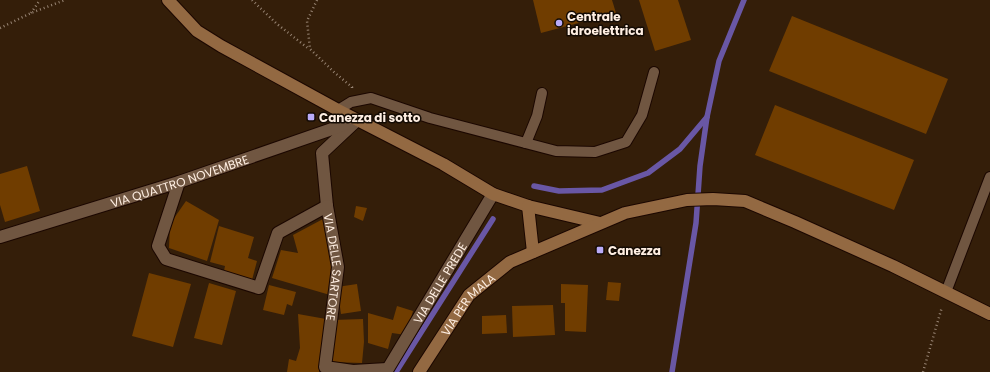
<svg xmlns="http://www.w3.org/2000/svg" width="990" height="372" viewBox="0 0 990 372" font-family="Poppins,sans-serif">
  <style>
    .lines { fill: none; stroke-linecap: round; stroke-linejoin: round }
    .stream { stroke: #6957a5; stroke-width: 5.5 }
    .building { fill: #703d00 }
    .service-casing { stroke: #1b0700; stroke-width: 12 }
    .minor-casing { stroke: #1b0700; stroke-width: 14 }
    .secondary-casing { stroke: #1b0700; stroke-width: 14 }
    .path { stroke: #988574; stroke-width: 2.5; stroke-dasharray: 1 3; stroke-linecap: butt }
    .service { stroke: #705641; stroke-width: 10 }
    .minor { stroke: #705641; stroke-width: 12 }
    .secondary { stroke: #936942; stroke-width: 12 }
    .poi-dot { fill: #b9abf7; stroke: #140b04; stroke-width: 1.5 }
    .labels { text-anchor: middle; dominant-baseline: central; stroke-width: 3; stroke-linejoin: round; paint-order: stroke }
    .poi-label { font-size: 12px; font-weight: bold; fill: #feeee2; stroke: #140b04; text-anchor: start }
    .street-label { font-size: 12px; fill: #feeee2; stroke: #140b04 }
  </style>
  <rect width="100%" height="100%" fill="#341e09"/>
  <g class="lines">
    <g class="stream">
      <path d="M534,186L559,191L602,190L648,173L680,149L707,117"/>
      <path d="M396,372L493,219"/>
      <path d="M672,372L696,223L700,166L707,117L719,61L744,0"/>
    </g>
  </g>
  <g class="building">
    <path d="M533,0H612L616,13L541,33Z"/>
    <path d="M639,0H678L691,40L655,51Z"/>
    <path d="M792,16L948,79L926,134L769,71Z"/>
    <path d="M775,105L914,160L894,210L755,155Z"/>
    <path d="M27,166L40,211L5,222L0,205V174Z"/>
    <path d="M186,201L219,220L207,261L169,248L170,224Z"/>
    <path d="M356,206L367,208L363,221L354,217Z"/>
    <path d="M323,219L333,265L330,295L272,278L281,250L298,253L293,235Z"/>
    <path d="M219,226L254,237L248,258L257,261L252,280L224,271L225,266L210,262Z"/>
    <path d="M149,273L191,284L173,347L132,336Z"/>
    <path d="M608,282L621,283L619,301L606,300Z"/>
    <path d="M209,283L236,291L222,345L194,338Z"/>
    <path d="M357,284L361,311L341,314L337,287Z"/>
    <path d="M561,284L588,285L586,332L565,331V303H561Z"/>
    <path d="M269,285L296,292L292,306L287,304L284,315L263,310Z"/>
    <path d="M553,305L555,335L513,337L512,306Z"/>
    <path d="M397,306L413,311L406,335L392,333L388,349L368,343V313L393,320Z"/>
    <path d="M298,314L326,319V340L319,372H287L289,359L296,361L300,348Z"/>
    <path d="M506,315L507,333L482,334V316Z"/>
    <path d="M363,319L364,342L362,363L330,362L333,320Z"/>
  </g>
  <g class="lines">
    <g class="service-casing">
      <g id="service">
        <path d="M338,110L351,102L371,98L430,118L556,151L595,152L626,142L642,115L654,72"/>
        <path d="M526,143L537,116L542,93"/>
        <path d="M946,292L990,177"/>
      </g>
    </g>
    <g class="minor-casing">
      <g id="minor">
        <path id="s1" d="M354,123L322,153L327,206L338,267L325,367L353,371L387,369"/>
        <path d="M179,182L158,246L166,259L259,288L278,233L327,206"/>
        <path id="s2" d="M0,237L179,182L358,120"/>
        <path id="s3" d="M386,372L493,194"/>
      </g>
    </g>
    <g class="secondary-casing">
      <g id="secondary">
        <path d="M168,0L197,31L221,46L338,110L443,164L493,194L528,206L600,223"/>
        <path d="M528,206L533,252"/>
        <path id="s4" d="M419,372L469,295L510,262L625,213L687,200L713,199L745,201L795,222L893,266L990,314"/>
      </g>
    </g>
    <g class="path">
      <path d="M252,0L277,24L309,49"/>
      <path d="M317,0L307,21L310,49L335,73L352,87V88"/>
      <path d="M31,13L40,0"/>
      <path d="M0,28L31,13L65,0"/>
      <path d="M923,372L942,307"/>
    </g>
    <use href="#service" class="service"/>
    <use href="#minor" class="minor"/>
    <use href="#secondary" class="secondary"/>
  </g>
  <g class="poi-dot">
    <circle cx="559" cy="23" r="4"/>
    <rect x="307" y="113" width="8" height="8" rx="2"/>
    <rect x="596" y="246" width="8" height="8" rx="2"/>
  </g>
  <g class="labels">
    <g class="poi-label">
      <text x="567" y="16">Centrale<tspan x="567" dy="14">idroelettrica</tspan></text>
      <text x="319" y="117">Canezza di sotto</text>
      <text x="608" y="250">Canezza</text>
    </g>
    <g class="street-label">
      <text stroke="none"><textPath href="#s2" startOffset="188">VIA QUATTRO NOVEMBRE</textPath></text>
      <text stroke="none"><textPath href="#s1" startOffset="159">VIA DELLE SARTORE</textPath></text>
      <text stroke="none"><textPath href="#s3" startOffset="104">VIA DELLE PREDE</textPath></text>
      <text stroke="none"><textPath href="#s4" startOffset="84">VIA PER MALA</textPath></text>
    </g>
  </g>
</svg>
